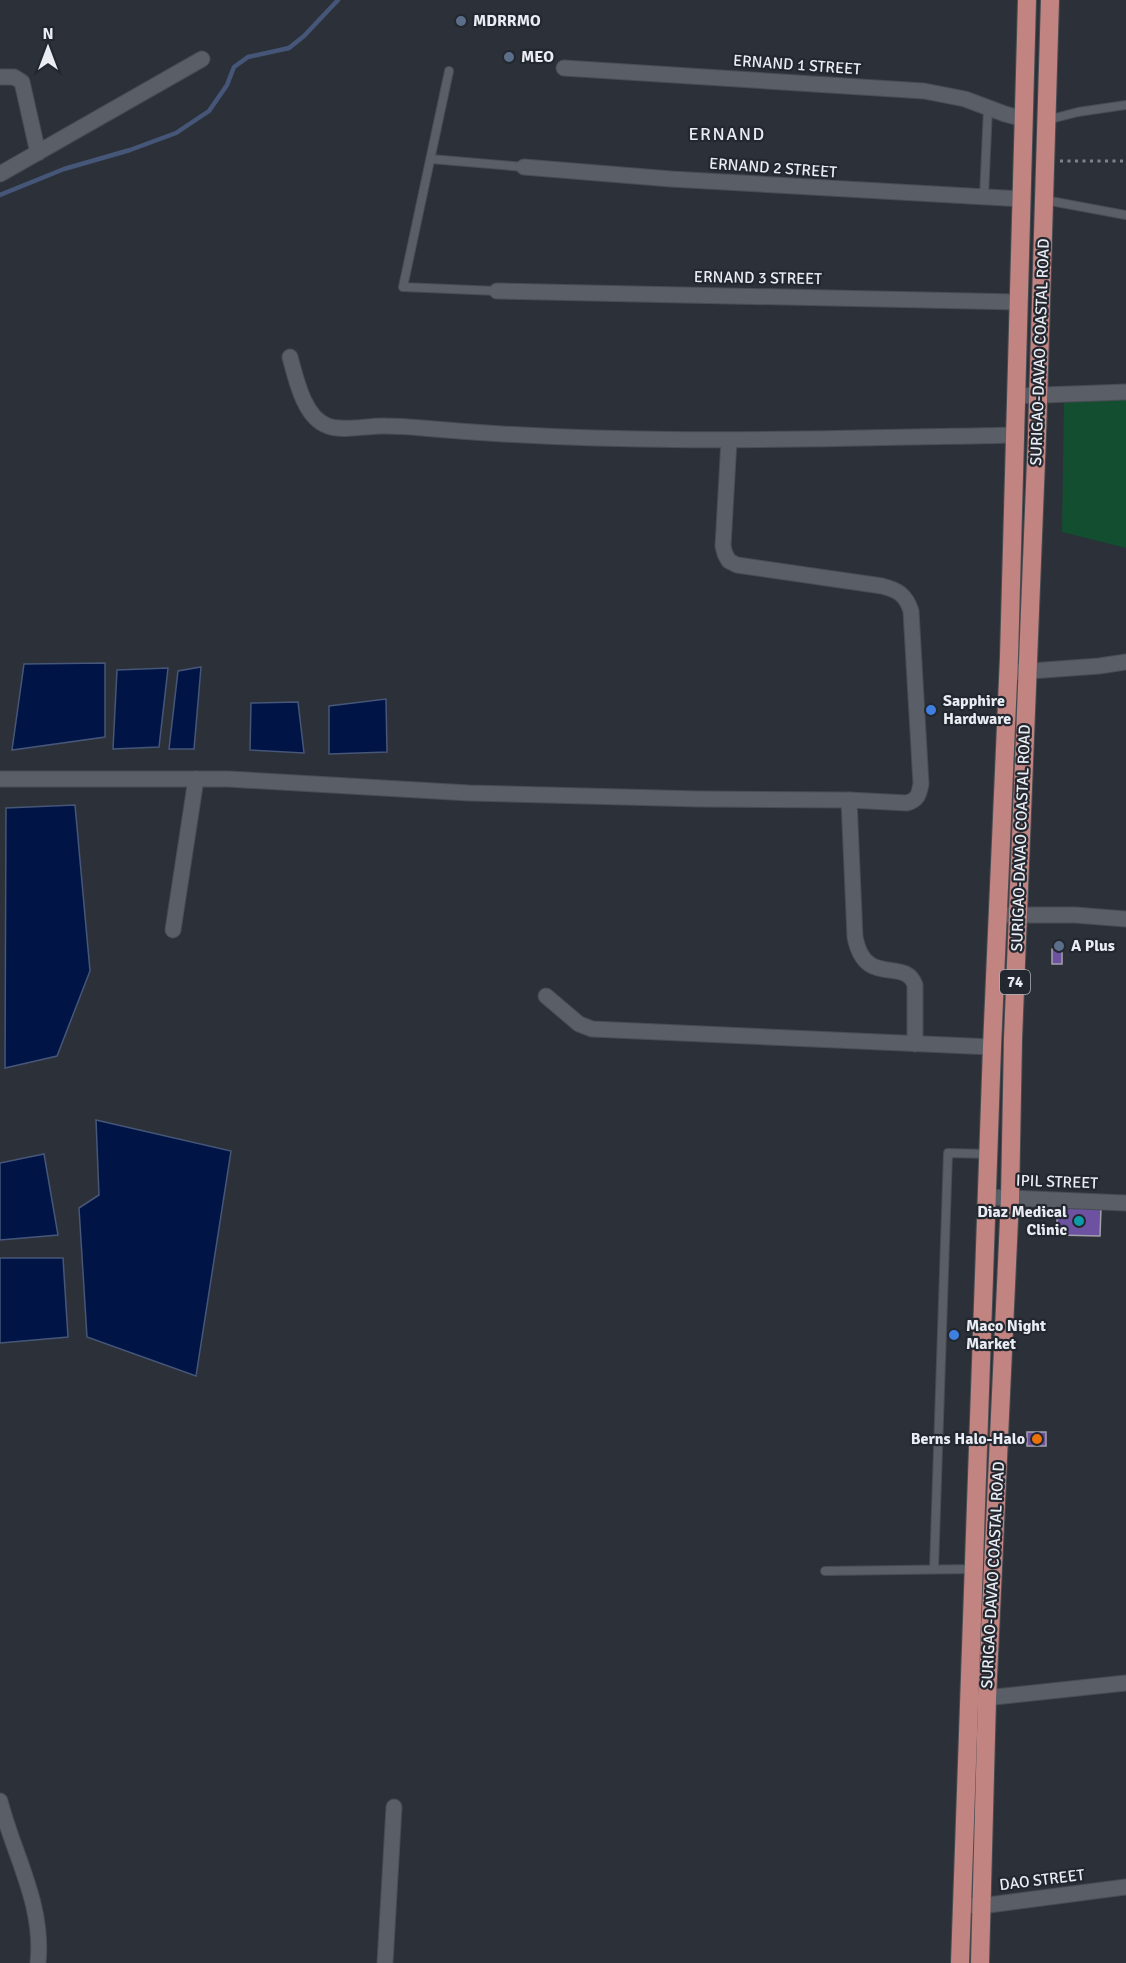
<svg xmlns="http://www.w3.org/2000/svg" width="1126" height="1963" viewBox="0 0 1126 1963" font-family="Signika,sans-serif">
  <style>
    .green { fill: #144e30 }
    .water { fill: #001545; stroke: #465679; stroke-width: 1.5 }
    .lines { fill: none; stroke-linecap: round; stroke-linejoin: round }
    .stream { stroke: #465679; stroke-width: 4.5 }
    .building { fill: #6c52a0; stroke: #a4a1ac; stroke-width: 1.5 }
    .service-casing { stroke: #484c52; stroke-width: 10 }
    .minor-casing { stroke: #484c52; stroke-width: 17 }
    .trunk-casing { stroke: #484c52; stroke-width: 20 }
    .path { stroke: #7e8289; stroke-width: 3; stroke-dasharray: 3 4.5; stroke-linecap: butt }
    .service { stroke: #595e67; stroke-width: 8 }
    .minor { stroke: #595e67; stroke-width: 15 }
    .trunk { stroke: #c28480; stroke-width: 18 }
    .service-dot { fill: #5c6f8a; stroke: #23272f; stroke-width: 2 }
    .shop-dot { fill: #3f7fe0; stroke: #23272f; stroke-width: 2 }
    .culture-dot { fill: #0f9aa8; stroke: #23272f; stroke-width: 2 }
    .food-dot { fill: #e8710a; stroke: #23272f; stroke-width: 2 }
    .labels { text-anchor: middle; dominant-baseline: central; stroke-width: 4.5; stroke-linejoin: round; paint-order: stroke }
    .shield { fill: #23272f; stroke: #aeb1b8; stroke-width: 1.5 }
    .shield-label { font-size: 15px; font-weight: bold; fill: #e9ecf2 }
    .poi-label { font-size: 16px; font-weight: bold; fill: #e9ecf2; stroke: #23272f; text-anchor: start }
    .street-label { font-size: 16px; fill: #e9ecf2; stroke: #23272f }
    .neighbourhood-label { font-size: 18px; letter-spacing: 1.5px; fill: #e9ecf2; stroke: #23272f }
  </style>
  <rect width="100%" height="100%" fill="#2c3139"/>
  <path class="green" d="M1126,399V548L1062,532L1064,403Z"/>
  <g class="water">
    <path d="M105,663V737L12,750L24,664Z"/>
    <path d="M201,667L194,749H169L178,671Z"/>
    <path d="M168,668L159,747L113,749L117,670Z"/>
    <path d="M386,699L387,752L329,754V706Z"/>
    <path d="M298,702L304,753L250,750L251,703Z"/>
    <path d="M75,805L90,971L57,1056L5,1068L6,808Z"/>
    <path d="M96,1120L231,1151L196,1376L87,1337L79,1208L99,1195Z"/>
    <path d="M44,1154L58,1235L0,1240V1163Z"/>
    <path d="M0,1258H63L68,1337L0,1343Z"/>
  </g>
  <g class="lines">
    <path class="stream" d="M0,195L64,169L130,150L176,133L209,111L227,85L234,67L248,57L289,48L304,36L338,0"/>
  </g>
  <g class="building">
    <rect x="1052" y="949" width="10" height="15"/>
    <path d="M1057,1207L1101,1208L1100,1236L1057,1235Z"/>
    <rect x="1027" y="1432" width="19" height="14"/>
  </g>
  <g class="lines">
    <g class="service-casing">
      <g id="service">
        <path d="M449,71L403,287L497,291"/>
        <path d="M1047,120L1078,112L1126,105"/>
        <path d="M431,159L524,167"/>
        <path d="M984,197L988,108"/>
        <path d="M1045,200L1126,215"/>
        <path d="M934,1569L948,1153L989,1154"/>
        <path d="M825,1571L974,1569"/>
      </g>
    </g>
    <g class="minor-casing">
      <g id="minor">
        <path d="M564,68L924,91L965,99L1005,114L1024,119"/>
        <path d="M0,77H14L22,82L38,153"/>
        <path d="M524,167L671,179L1021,199"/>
        <path d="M0,174L202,59"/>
        <path d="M497,291L1018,302"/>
        <path d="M290,357C296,379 304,418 328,426C343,432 370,425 386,426C398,426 411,427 422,428C620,446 818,439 1016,435"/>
        <path d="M1016,396L1126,392"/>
        <path d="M1017,672L1099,666L1126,662"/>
        <path d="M0,779H228L469,793L700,799L849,800L907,803C918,800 919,794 921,784L911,611C906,595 898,590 882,586L737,565L729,561L725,554L723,546L729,440"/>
        <path d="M849,800L855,937C865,989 905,956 915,985V1044"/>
        <path d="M1006,915H1075L1126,919"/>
        <path d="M173,930L196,779"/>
        <path d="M546,996L579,1024L592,1029L992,1047"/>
        <path d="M987,1197L1126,1203"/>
        <path d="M976,1699L1126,1683"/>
        <path d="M0,1801C14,1856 44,1904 38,1963"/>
        <path d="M962,1905L981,1906L1126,1887"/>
        <path d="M385,1963L394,1807"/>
      </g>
    </g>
    <g class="trunk-casing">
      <g id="trunk">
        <path d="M960,1963L992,1047L1009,657L1027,0"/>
        <path d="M980,1963L987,1698L1010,1198L1013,1039L1037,435L1050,0"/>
      </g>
    </g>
    <path class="path" d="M1060,161H1126"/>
    <use href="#service" class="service"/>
    <use href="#minor" class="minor"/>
    <use href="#trunk" class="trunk"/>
  </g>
  <g class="service-dot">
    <circle cx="461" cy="21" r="6"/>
    <circle cx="509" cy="57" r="6"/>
    <circle cx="1059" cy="946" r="6"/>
  </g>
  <g class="shop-dot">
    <circle cx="931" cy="710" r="6"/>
    <circle cx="954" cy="1335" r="6"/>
  </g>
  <circle class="culture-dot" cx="1079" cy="1221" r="6"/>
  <circle class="food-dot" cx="1037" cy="1439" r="6"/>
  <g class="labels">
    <rect class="shield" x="1000" y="970" width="30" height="24" rx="4.5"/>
    <g class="shield-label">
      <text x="1015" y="982">74</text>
    </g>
    <g class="poi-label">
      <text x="473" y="21">MDRRMO</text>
      <text x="521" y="57">MEO</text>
      <text x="943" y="701">Sapphire<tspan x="943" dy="18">Hardware</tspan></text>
      <text x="1071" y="946">A Plus</text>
      <text x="1067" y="1212" text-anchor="end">Diaz Medical<tspan x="1067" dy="18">Clinic</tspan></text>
      <text x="966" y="1326">Maco Night<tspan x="966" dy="18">Market</tspan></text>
      <text x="1025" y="1439" text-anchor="end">Berns Halo-Halo</text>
    </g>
    <g class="street-label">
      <text transform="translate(797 65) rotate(4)">ERNAND 1 STREET</text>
      <text transform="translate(773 168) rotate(4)">ERNAND 2 STREET</text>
      <text transform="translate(758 278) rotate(1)">ERNAND 3 STREET</text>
      <text transform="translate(1040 352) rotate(-88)">SURIGAO-DAVAO COASTAL ROAD</text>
      <text transform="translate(1021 838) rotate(-88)">SURIGAO-DAVAO COASTAL ROAD</text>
      <text transform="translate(1057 1182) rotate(2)">IPIL STREET</text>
      <text transform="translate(993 1575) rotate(-87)">SURIGAO-DAVAO COASTAL ROAD</text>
      <text transform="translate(1042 1880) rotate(-7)">DAO STREET</text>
    </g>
    <g class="neighbourhood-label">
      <text x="727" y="134">ERNAND</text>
    </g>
  </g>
  <g transform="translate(48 48)" stroke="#23272f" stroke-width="4.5" paint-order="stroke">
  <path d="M0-4.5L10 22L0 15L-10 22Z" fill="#e9ecf2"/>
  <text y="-9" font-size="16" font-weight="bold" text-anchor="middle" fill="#e9ecf2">N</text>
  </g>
</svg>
